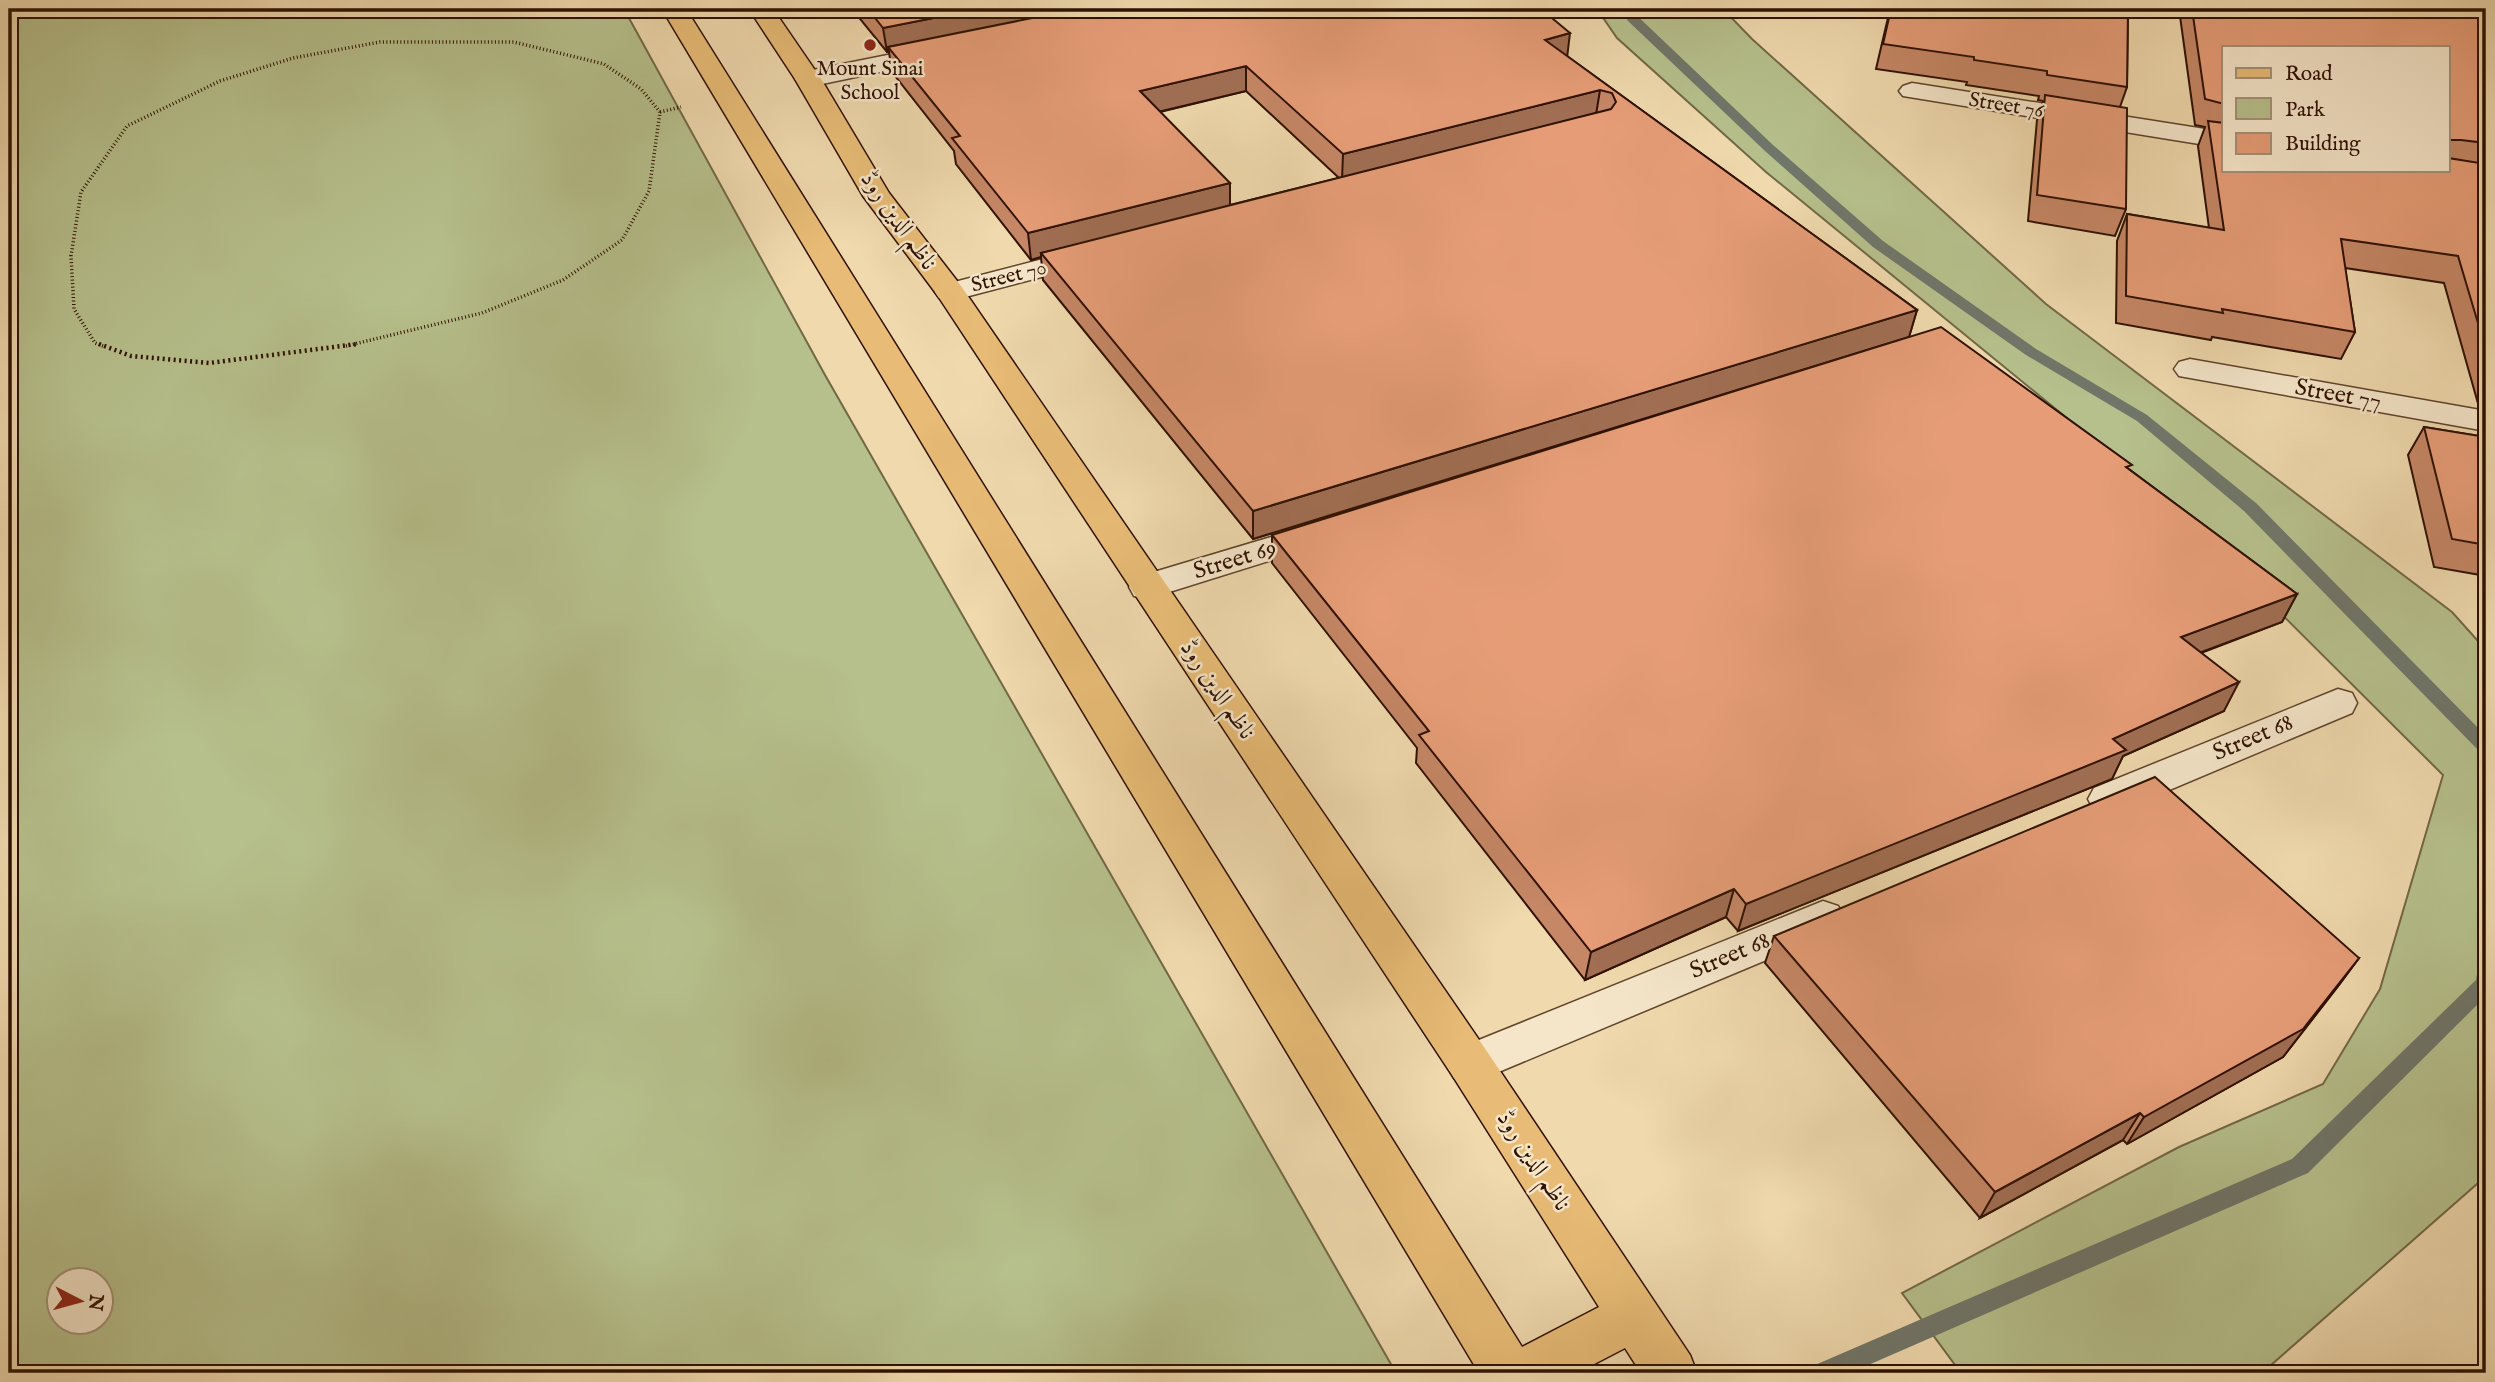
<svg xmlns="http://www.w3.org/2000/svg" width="2495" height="1382" viewBox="0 0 2495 1382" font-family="'IM FELL English',Amiri,serif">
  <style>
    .green { fill: #b6c08c; stroke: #726846; stroke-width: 2; fill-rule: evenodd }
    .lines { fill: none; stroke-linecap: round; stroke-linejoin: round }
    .stream { fill: #70766a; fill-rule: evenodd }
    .minor-casing { stroke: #5f432b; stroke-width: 3 }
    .major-casing { stroke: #2f1100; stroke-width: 3 }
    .path-far1 { stroke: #2f1100; stroke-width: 3.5; stroke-dasharray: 1 2.5; stroke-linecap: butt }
    .path { stroke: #2f1100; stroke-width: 4.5; stroke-dasharray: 2 3.5; stroke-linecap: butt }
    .minor { fill: #f5e6ca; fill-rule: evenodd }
    .major { fill: #e8bc76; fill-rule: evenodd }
    .wall { fill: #c68766; stroke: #2f1100; stroke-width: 2; fill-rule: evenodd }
    .shaded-wall { fill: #a16e53; stroke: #2f1100; stroke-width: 2 }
    .building { fill: #e69d77; stroke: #2f1100; stroke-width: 2 }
    .poi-dot { fill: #8f2418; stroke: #f5e6ca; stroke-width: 2.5 }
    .labels { text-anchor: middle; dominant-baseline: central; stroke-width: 5; stroke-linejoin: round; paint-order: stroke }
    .far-poi-label { font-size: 21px; fill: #2f1100; stroke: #f5e6ca }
    .far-street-label { font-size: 21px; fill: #2f1100; stroke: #f5e6ca }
    .street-label { font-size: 24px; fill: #2f1100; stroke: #f5e6ca }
  </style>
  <rect width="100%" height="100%" fill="#efd9ad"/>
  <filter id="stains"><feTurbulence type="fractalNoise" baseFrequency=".00286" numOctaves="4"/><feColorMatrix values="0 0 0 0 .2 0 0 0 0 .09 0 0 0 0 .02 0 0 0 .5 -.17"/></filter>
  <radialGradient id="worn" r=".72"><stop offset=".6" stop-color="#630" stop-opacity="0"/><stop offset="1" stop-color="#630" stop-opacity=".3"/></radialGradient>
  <g class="green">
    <path d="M9,9H624L825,375L1396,1373H9ZM60,1280H102V1322H60Z"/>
    <path d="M1597,9H1723L1752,39L2046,304L2452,612L2486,650V1176L2262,1373H1961L1902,1293L2179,1147L2323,1084L2380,989L2443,775L2167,500L1766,172L1617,38Z"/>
  </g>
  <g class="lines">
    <g class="stream">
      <path d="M1620,9H1630L1773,145L1883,241L2036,349L2147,415L2256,503L2486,736V753L2480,752L2244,511L2137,421L2026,355L1873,247L1765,151L1628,21Z"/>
      <path d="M2486,961V996L2308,1173L1850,1373H1811L1815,1365L2292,1159L2476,980L2479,963Z"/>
    </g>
    <g class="minor-casing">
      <g id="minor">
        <path d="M942,44L951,47L955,52L951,57L808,87L799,84L795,79L799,74L808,71Z"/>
        <path d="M1912,83L2224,132V148L1903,96L1899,91L1903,86Z"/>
        <path d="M1093,246L1103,249L1108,255L1103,261L950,301L939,298L935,292L939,286Z"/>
        <path d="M2190,359L2486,411V431L2179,376L2174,369L2179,362Z"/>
        <path d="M1321,522L1333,525L1339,533L1333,541L1147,599L1134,596L1129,587L1134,578Z"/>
        <path d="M2338,689L2352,693L2357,703L2352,713L2122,810L2108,814L2094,810L2088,799L2094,788Z"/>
        <path d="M1823,901L1838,906L1845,918L1838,930L1470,1084L1454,1078L1447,1064L1454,1050Z"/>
      </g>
    </g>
    <g class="major-casing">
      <path id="major" d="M662,9H686L1522,1347L1599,1307L1454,1078L938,296L863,196L795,79L749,9H773L821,79L889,193L961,286L1486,1050L1690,1355L1697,1373H1641L1625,1348L1577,1373H1479Z"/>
    </g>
    <g class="path-far1">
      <path d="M660,112L681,107"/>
      <path d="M103,346L95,343L74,309L71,256L81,192L127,126L220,81L293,58L380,42H514L604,64L641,89L660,112"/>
      <path d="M346,346L482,313L563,280L622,240L649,191L660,112"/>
    </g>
    <path class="path" d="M99,344L131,356L209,363L357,344"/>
    <use href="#minor" class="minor"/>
    <use href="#major" class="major"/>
  </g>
  <g class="wall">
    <path d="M852,9H1559L1558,16L1552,18L1567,56L1917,310L1909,337L1253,539L1043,280L1041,257L1031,260L956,164L954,151L892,72L889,52H887ZM1246,91L1339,178L1230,205L1160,112Z"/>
    <path d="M1890,9H2128L2127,87L2120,107L2126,209L2115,236L2028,221L2037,120L2043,101L2038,100L2039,96L1966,85L1967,82L1876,69Z"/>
    <path d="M2179,9H2486V410L2479,407L2444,283L2345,268L2355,332L2341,359L2212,337L2211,340L2116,323L2117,241L2127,214L2209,228L2198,146L2205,127L2195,125ZM2224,47H2448V170H2224Z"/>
    <path d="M2424,427L2486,437V576L2434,567L2408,455Z"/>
    <path d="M2130,470L2297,594L2282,622L2201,653L2224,711L2123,756L2112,779L1738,931L1726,917L1585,980L1416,763L1417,748L1272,563V535Z"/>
    <path d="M1774,936L2359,958L2339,985L2283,1057L2127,1144L2123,1140L1980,1218L1765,963Z"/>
  </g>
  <g class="shaded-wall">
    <path d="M979,9H1103L888,47L889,52H887L883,28Z"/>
    <path d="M1532,9H1559L1558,16L1530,26Z"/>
    <path d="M1570,33L1567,58L1545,40Z"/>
    <path d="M1246,66V91L1141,116L1140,91Z"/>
    <path d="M1600,90L1596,115L1342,180L1343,154Z"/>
    <path d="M1230,183V209L1041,253V257L1031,260L1028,233Z"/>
    <path d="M1917,310L1909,337L1253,539V511Z"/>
    <path d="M2297,594L2282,622L2167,665L2181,637Z"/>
    <path d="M2239,682L2224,711L2123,756L2112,779L1738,931L1746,904Z"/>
    <path d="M1734,889L1726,917L1585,980L1591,952Z"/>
    <path d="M2359,958L2339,985L2283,1057L2127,1144L2144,1117Z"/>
    <path d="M2140,1113L2123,1140L1980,1218L1995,1192Z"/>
  </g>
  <g class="building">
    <path d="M868,9H979L883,28Z"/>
    <path d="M1077,9H1541L1570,33L1545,40L1917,310L1253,511L1041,253L1611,109L1616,102L1612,93L1600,90L1343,154L1246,66L1140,91L1230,183L1028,233L952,138L960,136L888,47Z"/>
    <path d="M1891,9H2128L2127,87L2047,75V71L1974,60V57L1883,44Z"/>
    <path d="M2192,9H2486V143L2461,140H2448V47H2224V104L2205,99Z"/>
    <path d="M2045,95L2127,108L2126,209L2037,195Z"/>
    <path d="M2208,121L2224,123V170H2448V158L2486,164V350L2458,256L2341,239L2355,332L2222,309L2223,313L2126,296L2127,214L2224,230Z"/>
    <path d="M1941,327L2132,465L2126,467L2297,594L2181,637L2239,682L2113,739L2126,750L1746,904L1734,889L1591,952L1419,735L1429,731L1272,535Z"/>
    <path d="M2424,427L2486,437V545L2452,539Z"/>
    <path d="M2155,777L2359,958L2303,1029L2144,1117L2140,1113L1995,1192L1774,936Z"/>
  </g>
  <circle class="poi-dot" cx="870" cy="45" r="7"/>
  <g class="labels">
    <g class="far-poi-label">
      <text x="870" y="69">Mount Sinai<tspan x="870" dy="24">School</tspan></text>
    </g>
    <g class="far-street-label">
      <text transform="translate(2006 106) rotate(9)">Street 76</text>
      <text transform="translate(1009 277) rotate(-14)">Street 70</text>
    </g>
    <g class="street-label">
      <text transform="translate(898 221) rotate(55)">ناظم الدین روڈ</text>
      <text transform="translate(2338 395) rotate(10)">Street 77</text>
      <text transform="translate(1235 560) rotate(-17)">Street 69</text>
      <text transform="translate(1217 690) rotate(56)">ناظم الدین روڈ</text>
      <text transform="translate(2253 738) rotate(-23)">Street 68</text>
      <text transform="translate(1730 956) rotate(-23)">Street 68</text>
      <text transform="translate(1533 1161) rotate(57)">ناظم الدین روڈ</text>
    </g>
  </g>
  <rect width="2495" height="1382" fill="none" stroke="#efd9ad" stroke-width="35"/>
  <rect x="10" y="10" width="2474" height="1361" fill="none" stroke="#2f1100" stroke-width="3.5"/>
  <rect x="18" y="18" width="2460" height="1347" fill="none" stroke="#2f1100" stroke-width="2"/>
  <rect x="2222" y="46" width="228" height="126" fill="#f5e6ca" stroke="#a69179" stroke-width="2"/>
  <rect x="2236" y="68" width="35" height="10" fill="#e8bc76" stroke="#a69179" stroke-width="2"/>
  <text x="2285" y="80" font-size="21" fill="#2f1100">Road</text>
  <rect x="2236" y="98" width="35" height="21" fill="#b6c08c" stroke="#a69179" stroke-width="2"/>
  <text x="2285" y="116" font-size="21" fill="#2f1100">Park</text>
  <rect x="2236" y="133" width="35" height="21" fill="#e69d77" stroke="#a69179" stroke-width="2"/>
  <text x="2285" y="150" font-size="21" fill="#2f1100">Building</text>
  <g transform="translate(80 1301) rotate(96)"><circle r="33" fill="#f5e6ca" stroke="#a69179" stroke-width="2"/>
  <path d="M0-5L12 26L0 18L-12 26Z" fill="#8f2418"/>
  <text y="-10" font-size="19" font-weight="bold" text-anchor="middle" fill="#2f1100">N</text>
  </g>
  <rect width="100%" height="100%" filter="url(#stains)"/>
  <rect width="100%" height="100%" fill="url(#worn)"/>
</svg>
